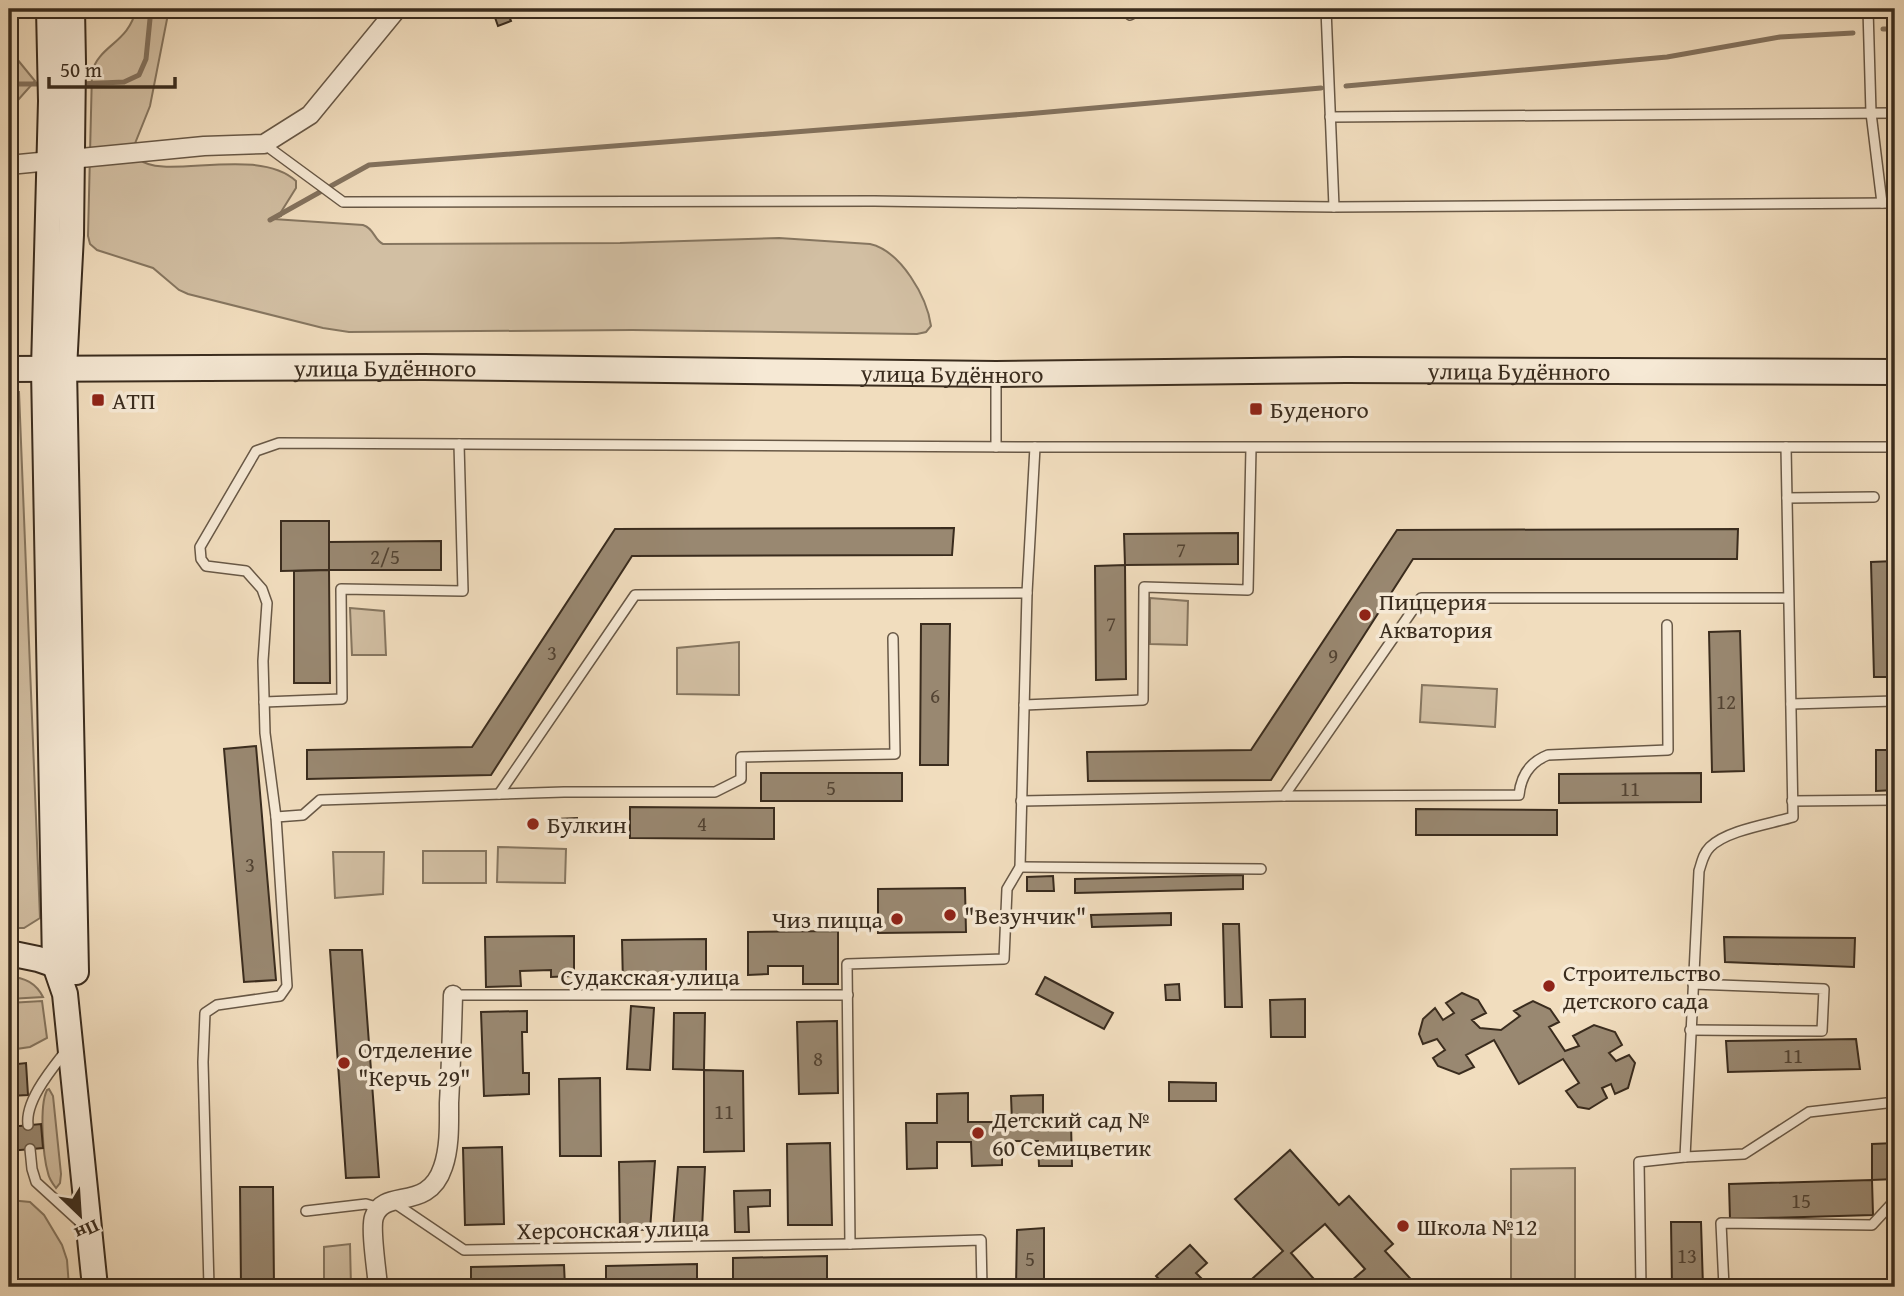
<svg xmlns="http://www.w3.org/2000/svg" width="1904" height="1296" viewBox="0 0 1904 1296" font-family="'Gentium Book Plus',serif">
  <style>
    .green { fill: #d2bfa3; stroke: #867660; stroke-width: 2 }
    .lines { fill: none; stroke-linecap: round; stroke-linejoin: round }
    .stream { stroke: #83725e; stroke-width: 5 }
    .building { fill: #998871; stroke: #3a2c1e; stroke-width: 2 }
    .service-casing { stroke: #685846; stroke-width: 12 }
    .minor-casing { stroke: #685846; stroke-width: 21 }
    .secondary-casing { stroke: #3a2c1e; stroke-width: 28 }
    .service { stroke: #f6e9d5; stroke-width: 9 }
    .minor { stroke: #f6e9d5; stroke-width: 18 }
    .secondary { stroke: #f6e9d5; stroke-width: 24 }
    .poi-dot { fill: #8f2418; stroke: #f6e9d5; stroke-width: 2.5 }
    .labels { text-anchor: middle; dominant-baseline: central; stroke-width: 7; stroke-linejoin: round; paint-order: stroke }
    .number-label { font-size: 21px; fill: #524333 }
    .street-label { font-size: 24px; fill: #3a2c1e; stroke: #f6e9d5 }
    .poi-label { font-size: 24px; fill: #3a2c1e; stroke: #f6e9d5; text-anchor: start }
  </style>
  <rect width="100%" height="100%" fill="#f1ddbe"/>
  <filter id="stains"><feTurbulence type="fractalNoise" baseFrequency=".00286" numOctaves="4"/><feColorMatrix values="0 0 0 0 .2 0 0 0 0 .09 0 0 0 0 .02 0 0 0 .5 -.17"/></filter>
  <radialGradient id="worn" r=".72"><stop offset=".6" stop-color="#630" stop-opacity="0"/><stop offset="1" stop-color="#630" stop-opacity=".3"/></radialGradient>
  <g class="green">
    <path d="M136,9H169L150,106L134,146L139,159C162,181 257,145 296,181V188L281,212V216L273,219L363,225C374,228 374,240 383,244L620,243L779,238L870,244C901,251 927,297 931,326L926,332L917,334L632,330L349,332L323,328L188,294L179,290L153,268L97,250L90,244L88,236L92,72C99,45 129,43 136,9Z"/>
    <path d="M17,59L35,81L18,100L9,102V61Z"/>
    <path d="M9,391L19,392L40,918L24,928H9Z"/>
    <path d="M1150,598L1188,601L1187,645L1150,644Z"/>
    <path d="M350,608L384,611L386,655H352Z"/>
    <path d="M739,642V695L677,694V648Z"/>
    <path d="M1422,685L1497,689L1495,727L1420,722Z"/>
    <path d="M498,847L566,849L565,883L497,882Z"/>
    <rect x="423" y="851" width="63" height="32"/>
    <path d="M333,852H384L383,894L335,898Z"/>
    <path d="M9,977C24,977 36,983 43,997L9,999Z"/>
    <path d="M42,1001L47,1038L30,1047L9,1050V1003Z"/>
    <path d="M49,1089L53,1096L61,1174L60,1183L56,1188C53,1184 49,1179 48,1173C43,1156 39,1106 47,1090Z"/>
    <path d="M1575,1168V1280H1511V1169Z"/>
    <path d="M9,1200L30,1202L44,1215L62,1245L67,1260L69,1287H9Z"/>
    <path d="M350,1244L351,1287H324V1247Z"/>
  </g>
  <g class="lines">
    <g class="stream">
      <path d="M1883,29H1895"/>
      <path d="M9,84H45"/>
      <path d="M79,84L124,82L139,75L146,59L151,9"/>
      <path d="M1346,86L1667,57L1780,37L1853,33"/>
      <path d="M331,186L369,165L1026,114L1321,88"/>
      <path d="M270,220L320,192"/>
    </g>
  </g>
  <g class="building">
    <path d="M492,9H506L511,21L498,26Z"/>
    <path d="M281,521H329V570L281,571Z"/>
    <path d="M954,528L952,555L632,556L491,775L307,779V750L472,747L615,529Z"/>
    <path d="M1738,529L1737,559H1413L1271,780L1088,781L1087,752L1251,750L1397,530Z"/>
    <path d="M1238,533V564L1125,565L1124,534Z"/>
    <path d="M441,541V570H329V542Z"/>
    <path d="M1895,561V677H1874L1871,562Z"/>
    <path d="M1125,565L1126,679L1096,680L1095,566Z"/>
    <path d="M329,570L330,683H294V571Z"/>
    <path d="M921,624H950L948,765H920Z"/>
    <path d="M1740,631L1744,771L1712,772L1709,632Z"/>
    <path d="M256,746L276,980L244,982L224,749Z"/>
    <path d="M1876,750H1895V790L1876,791Z"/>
    <rect x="761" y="773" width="141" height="28"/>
    <path d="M1701,773V802L1559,803V774Z"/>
    <path d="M630,807L774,808V839L630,838Z"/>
    <path d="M1416,809L1557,810V835H1416Z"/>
    <path d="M577,818L578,833L555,834V819Z"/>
    <path d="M1243,875V889L1075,893V879Z"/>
    <path d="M1053,876L1054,891H1027V877Z"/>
    <path d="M965,888L966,932L878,933V889Z"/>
    <path d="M1171,913V925L1092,927L1091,915Z"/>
    <path d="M1223,924H1239L1242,1007H1225Z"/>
    <path d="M838,931V984H803V966H768V974L748,975V932Z"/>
    <path d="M574,936V976L551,977V970L520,971L521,986L486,987L485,937Z"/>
    <path d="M1724,937L1855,938L1854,967L1725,962Z"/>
    <path d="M706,939V984L685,985V979L644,980V985H623L622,940Z"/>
    <path d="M330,950H362L379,1177L346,1178Z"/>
    <path d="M1045,977L1113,1013L1104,1029L1036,994Z"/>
    <path d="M1179,984L1180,1000H1166L1165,985Z"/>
    <path d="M1462,993L1478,1000L1486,1013L1472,1020L1480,1028L1501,1030L1520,1016L1514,1011L1533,1001L1550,1009L1559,1022L1549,1027L1565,1051L1579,1046L1573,1036L1594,1025L1615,1032L1622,1045L1609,1053L1616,1061L1629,1055L1635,1063L1628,1088L1615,1094L1611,1084L1602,1088L1607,1098L1589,1109L1578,1107L1566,1091L1579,1083L1563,1059L1519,1084L1494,1040L1466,1055L1474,1067L1459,1074L1438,1066L1433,1058L1445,1050L1437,1039L1423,1044L1419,1034L1423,1019L1435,1008L1443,1020L1454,1013L1446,1003Z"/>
    <path d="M1305,999V1037H1271L1270,1000Z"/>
    <path d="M631,1006L654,1008L650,1070L627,1069Z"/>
    <path d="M527,1011V1032H522L523,1073H529V1094L484,1096L481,1012Z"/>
    <path d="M674,1013H705L704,1070L673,1069Z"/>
    <path d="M837,1021L838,1093L799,1094L797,1022Z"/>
    <path d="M1856,1039L1860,1069L1728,1072L1726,1041Z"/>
    <path d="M26,1063L28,1095L9,1096V1065Z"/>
    <path d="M704,1070L743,1071L744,1151L704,1152Z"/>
    <path d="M600,1078L601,1156H560L559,1079Z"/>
    <path d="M1169,1082L1216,1083V1101H1169Z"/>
    <path d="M968,1093V1122H1012L1011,1096L1043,1095V1123H1071L1072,1166H1039L1038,1141H1002V1165L972,1166L971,1142H937V1168L907,1169L906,1123H937V1094Z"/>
    <path d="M41,1124L43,1148L9,1151V1127Z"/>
    <path d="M830,1143L832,1225H788L787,1144Z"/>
    <path d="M1895,1143V1179L1872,1180V1144Z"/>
    <path d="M502,1147L504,1224L465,1225L463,1148Z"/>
    <path d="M1290,1150L1339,1205L1349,1196L1393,1244L1385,1251L1418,1287H1344L1365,1269L1325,1224L1291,1253L1321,1287H1243L1283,1251L1235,1199Z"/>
    <path d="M655,1161L650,1230L620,1229L619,1162Z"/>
    <path d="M678,1167H705L702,1229H673Z"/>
    <path d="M1872,1180L1873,1215L1730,1219L1729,1184Z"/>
    <path d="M240,1187H273L274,1287H241Z"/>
    <path d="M770,1190V1206L748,1207L749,1232H735L734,1191Z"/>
    <path d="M1671,1222H1701L1703,1287H1672Z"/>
    <path d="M1044,1228V1287H1016L1017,1230Z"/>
    <path d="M1190,1245L1207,1263L1196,1273L1210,1287H1166L1156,1276Z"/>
    <path d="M827,1256V1287H733V1258Z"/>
    <path d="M697,1264V1287H606V1266Z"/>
    <path d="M564,1265L565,1287H471V1267Z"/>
  </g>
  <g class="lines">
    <g class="service-casing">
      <g id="service">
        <path d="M1326,9L1334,207"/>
        <path d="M1868,9L1871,113L1882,203"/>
        <path d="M1130,15L1142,9"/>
        <path d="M1330,117L1895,113"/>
        <path d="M264,144L343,202L874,201L1334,207L1895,203"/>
        <path d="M996,447V375"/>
        <path d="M1787,498L1874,497"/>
        <path d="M264,702L342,699L341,589L463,591L459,444"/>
        <path d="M1791,704L1895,701"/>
        <path d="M1024,705L1143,700L1144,587L1248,590L1251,448"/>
        <path d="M499,794L635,595L1027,593"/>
        <path d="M1284,796L1421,598H1788"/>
        <path d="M1021,801L1284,796L1519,795C1521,775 1530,762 1548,755L1668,750L1667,625"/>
        <path d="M1792,801L1895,800"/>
        <path d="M276,817L303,815L320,800L564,792H715L741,779V757L895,754L893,638"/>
        <path d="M1020,867L1261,869"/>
        <path d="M453,995H848"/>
        <path d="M1690,1030L1822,1031L1824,989L1693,984"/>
        <path d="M28,1125C25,1101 51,1070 65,1052"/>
        <path d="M30,1149L32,1169L36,1182L82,1224"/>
        <path d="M1685,1157L1744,1154L1809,1112L1895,1102"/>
        <path d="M393,1202L464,1250L850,1244L981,1240L982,1287"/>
        <path d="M306,1211L366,1204L380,1208"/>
        <path d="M850,1244L847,964L1004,959L1007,889L1020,867L1027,593L1035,447"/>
        <path d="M209,1287L203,1062L205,1013L217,1005L280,996L287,986L276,817L265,733L263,661L267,603L262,589L246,571L206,566L201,559L200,547L256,451L279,443L1035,447H1895"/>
        <path d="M1641,1287L1639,1162L1685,1157L1699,871C1702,862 1703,854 1710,847C1727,830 1770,824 1793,817L1786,447"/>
        <path d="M1724,1287L1721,1223L1872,1225L1895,1200"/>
      </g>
    </g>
    <g class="minor-casing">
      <g id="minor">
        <path d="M9,165L204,146L264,144L310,115L397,9"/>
        <path d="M378,1287C377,1272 370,1229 374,1217C384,1187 428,1213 443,1167C450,1147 449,1123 449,1103C451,1067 452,1031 453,995"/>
      </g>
    </g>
    <g class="secondary-casing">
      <g id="secondary">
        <path d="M49,9L51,101L44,369L55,965L65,994L95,1287"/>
        <path d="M72,9L73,63L71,235L64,369L76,972"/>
        <path id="s1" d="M9,369L424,367L996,374L1346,370L1895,372"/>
        <path d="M9,953L38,959L70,970"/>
      </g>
    </g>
    <use href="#service" class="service"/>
    <use href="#minor" class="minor"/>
    <use href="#secondary" class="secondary"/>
  </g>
  <g class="poi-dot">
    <rect x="91" y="393" width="14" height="14" rx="3.5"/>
    <rect x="1249" y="402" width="14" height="14" rx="3.5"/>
    <circle cx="1365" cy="615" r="7"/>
    <circle cx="533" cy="824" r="7"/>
    <circle cx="950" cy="915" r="7"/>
    <circle cx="897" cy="919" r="7"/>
    <circle cx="1549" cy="986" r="7"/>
    <circle cx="344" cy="1063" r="7"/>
    <circle cx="978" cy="1133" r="7"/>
    <circle cx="1403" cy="1226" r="7"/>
  </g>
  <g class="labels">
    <g class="number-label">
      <text x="1181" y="549">7</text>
      <text x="385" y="556">2/5</text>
      <text x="1111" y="623">7</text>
      <text x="552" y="652">3</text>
      <text x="1333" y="655">9</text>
      <text x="935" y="695">6</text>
      <text x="1726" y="701">12</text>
      <text x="831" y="787">5</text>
      <text x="1630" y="788">11</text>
      <text x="702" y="823">4</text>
      <text x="250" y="864">3</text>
      <text x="1793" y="1055">11</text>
      <text x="818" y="1058">8</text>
      <text x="724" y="1111">11</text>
      <text x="1801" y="1200">15</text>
      <text x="1687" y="1255">13</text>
      <text x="1030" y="1258">5</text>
    </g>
    <g class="street-label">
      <text stroke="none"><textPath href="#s1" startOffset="376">улица Будённого</textPath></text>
      <text stroke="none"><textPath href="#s1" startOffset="1510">улица Будённого</textPath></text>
      <text stroke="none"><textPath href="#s1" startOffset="943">улица Будённого</textPath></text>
      <text x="650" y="976">Судакская улица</text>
      <text transform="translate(613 1229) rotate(-1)">Херсонская улица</text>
    </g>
    <g class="poi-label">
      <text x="112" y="400">АТП</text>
      <text x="1270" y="409">Буденого</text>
      <text x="1379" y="601">Пиццерия<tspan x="1379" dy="28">Акватория</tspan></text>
      <text x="547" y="824">Булкин</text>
      <text x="964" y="915">"Везунчик"</text>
      <text x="883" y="919" text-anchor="end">Чиз пицца</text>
      <text x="1563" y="972">Строительство<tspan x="1563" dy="28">детского сада</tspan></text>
      <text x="358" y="1049">Отделение<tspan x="358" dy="28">"Керчь 29"</tspan></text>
      <text x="992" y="1119">Детский сад №<tspan x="992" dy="28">60 Семицветик</tspan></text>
      <text x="1417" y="1226">Школа №12</text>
    </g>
  </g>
  <rect width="1904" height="1296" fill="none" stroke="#f1ddbe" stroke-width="35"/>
  <rect x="10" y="10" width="1883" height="1275" fill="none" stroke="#3a2c1e" stroke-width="3.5"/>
  <rect x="18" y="18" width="1869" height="1261" fill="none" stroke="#3a2c1e" stroke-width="2"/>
  <g transform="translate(80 1215) rotate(155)" stroke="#f6e9d5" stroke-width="5" paint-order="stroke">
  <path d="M0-5L12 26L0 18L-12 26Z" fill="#3a2c1e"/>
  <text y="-10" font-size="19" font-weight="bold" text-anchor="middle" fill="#3a2c1e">Пн</text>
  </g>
  <path d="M49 77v10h126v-10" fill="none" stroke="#3a2c1e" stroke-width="3.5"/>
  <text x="60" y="77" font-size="21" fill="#3a2c1e" stroke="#f6e9d5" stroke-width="5" paint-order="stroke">50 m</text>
  <rect width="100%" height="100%" filter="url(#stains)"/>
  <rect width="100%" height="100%" fill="url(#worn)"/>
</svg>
